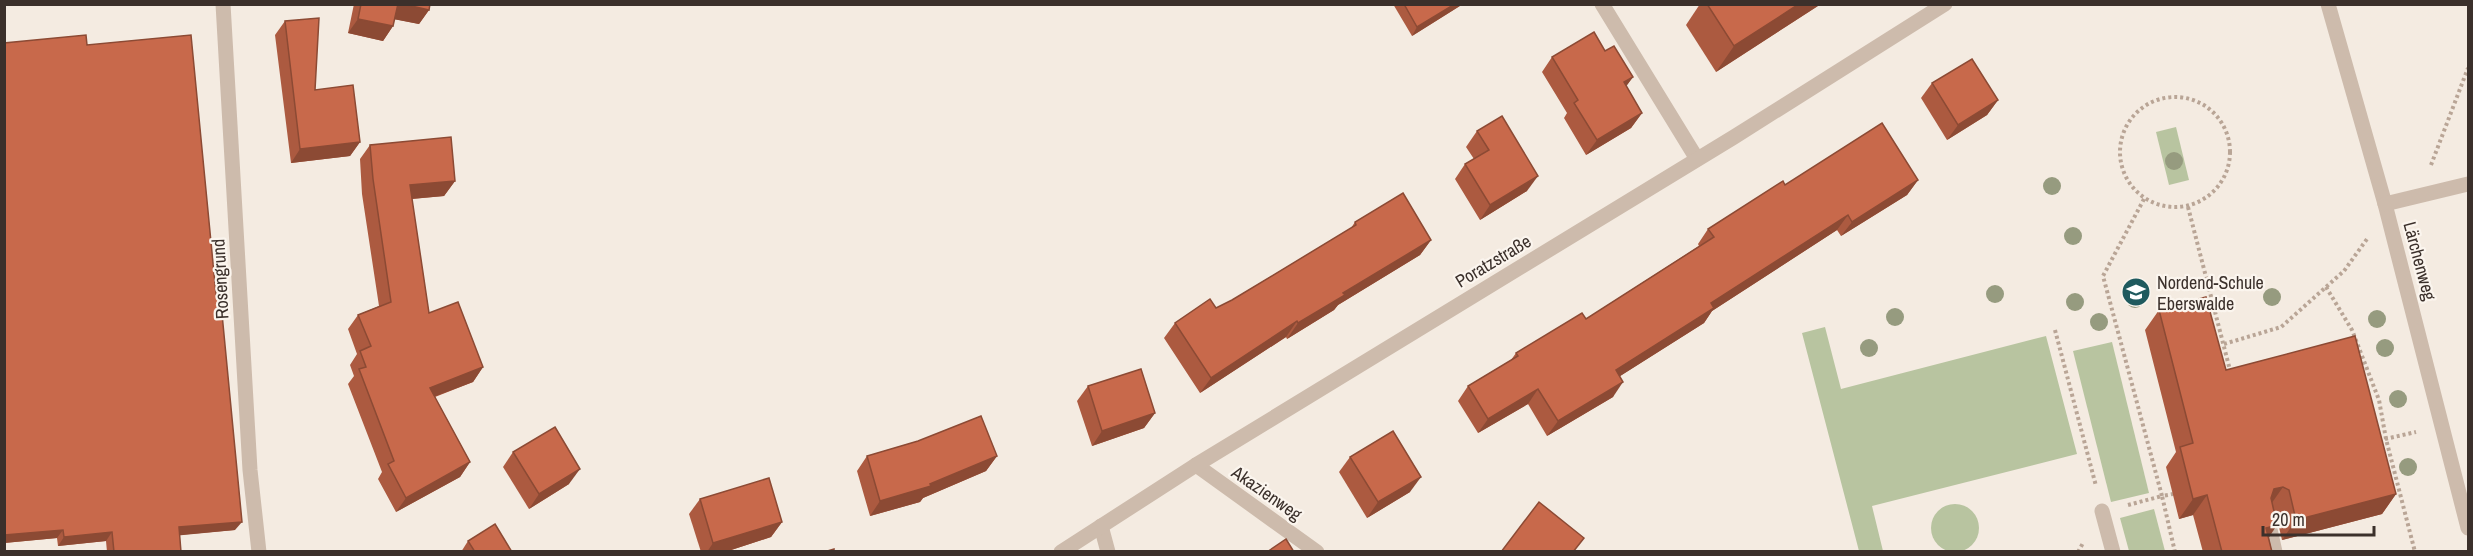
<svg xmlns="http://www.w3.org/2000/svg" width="2473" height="556" viewBox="0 0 2473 556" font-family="'Archivo Narrow',sans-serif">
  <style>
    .green { fill: #b8c4a0 }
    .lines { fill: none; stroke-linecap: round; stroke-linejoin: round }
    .path { stroke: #b9a596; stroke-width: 4; stroke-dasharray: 3 3; stroke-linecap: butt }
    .lane { stroke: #cdbbac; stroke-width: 15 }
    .street { stroke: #cdbbac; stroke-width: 15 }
    .tree { fill: #969b7f }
    .wall { fill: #ac5a40 }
    .shaded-wall { fill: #8c4a34 }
    .building { fill: #c8694b; stroke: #8c4a34; stroke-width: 1.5 }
    .labels { text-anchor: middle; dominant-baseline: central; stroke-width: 4.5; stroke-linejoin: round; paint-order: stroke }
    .street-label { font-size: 18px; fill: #3b302b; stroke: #fbf5ee }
    .poi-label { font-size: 18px; fill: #3b302b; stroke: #fbf5ee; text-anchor: start }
  </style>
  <rect width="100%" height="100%" fill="#f4ebe1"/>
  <g class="green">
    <path d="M2176,127L2189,180L2169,185L2156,132Z"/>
    <path d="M1825,327L1841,389L2046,336L2077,454L1872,506L1883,551H1859L1802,333Z"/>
    <path d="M2112,342L2149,493L2111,502L2073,351Z"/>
    <circle cx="1955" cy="528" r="24"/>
    <path d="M2154,509L2165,551H2129L2120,518Z"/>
  </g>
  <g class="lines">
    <g class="path">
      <circle cx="2175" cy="152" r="55"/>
      <path d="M2431,165L2468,68"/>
      <path d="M2144,199L2103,276L2162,496L2173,494"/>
      <path d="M2188,207L2231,374"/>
      <path d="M2326,287L2352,330L2379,400L2386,439L2415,552"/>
      <path d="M2055,330L2096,486"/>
      <path d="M2224,344L2281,327L2344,271L2367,239"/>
      <path d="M2385,439L2416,432"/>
      <path d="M2128,505L2162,496L2175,552"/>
      <path d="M2078,552L2083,543"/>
    </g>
    <g class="lane">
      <path d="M223,4L250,470L259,552"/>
      <path d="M1602,4L1697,159"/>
      <path d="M2102,511L2113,552"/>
      <path d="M2267,516L2275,552"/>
    </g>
    <g class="street">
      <path d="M2328,4L2385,204L2468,528"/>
      <path d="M2385,204L2468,184"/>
      <path d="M1196,465L1317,552"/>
      <path d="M1101,526L1108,552"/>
      <path d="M1061,552L1196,465L1734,137L1945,4"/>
    </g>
  </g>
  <g class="tree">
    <circle cx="2174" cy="161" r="9"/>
    <circle cx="2052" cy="186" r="9"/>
    <circle cx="2073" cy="236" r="9"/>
    <circle cx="1995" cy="294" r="9"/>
    <circle cx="2272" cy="297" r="9"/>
    <circle cx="2135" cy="299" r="9"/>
    <circle cx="2075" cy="302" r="9"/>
    <circle cx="1895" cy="317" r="9"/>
    <circle cx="2377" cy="319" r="9"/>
    <circle cx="2099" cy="322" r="9"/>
    <circle cx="1869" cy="348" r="9"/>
    <circle cx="2385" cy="348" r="9"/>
    <circle cx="2398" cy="399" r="9"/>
    <circle cx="2408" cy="467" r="9"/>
  </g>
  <g class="wall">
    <path d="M354,4H430L429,10L419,24L394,19L393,26L383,41L348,33Z"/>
    <path d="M1393,4H1463L1412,36Z"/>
    <path d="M1700,4H1821L1716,72L1686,25Z"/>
    <path d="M285,21L315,90L360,142L350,156L291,163L275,35Z"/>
    <path d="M4,43L87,45L235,530L179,535L181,552H107L106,541L58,546L57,538L4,543Z"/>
    <path d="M1605,51L1633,77L1626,86L1642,113L1631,128L1586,155L1564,118L1567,113L1542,72L1552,57Z"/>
    <path d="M1932,83L1998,100L1987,115L1947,140L1921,98Z"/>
    <path d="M1477,131L1527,191L1480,220L1455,179L1465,164L1474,159L1466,147Z"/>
    <path d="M370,145L455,181L444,196L412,199L429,313L483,367L473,382L435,397L470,462L460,477L396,512L378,479L382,472L348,384L354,376L350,365L357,354L348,329L358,315L379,306L362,194L360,159Z"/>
    <path d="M1918,180L1907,195L1841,236L1837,230L1712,311L1704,323L1620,376L1613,397L1547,436L1528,404L1478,433L1458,401L1468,386L1511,360L1516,353L1586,319L1699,246L1698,244L1708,229L1785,185Z"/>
    <path d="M1355,222L1431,240L1420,255L1338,305L1334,310L1287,339L1286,337L1200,393L1164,338L1175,323L1216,308L1232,300L1351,228Z"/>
    <path d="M2159,310L2226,370L2396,494L2382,514L2282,540L2275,510L2269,538L2272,552H2203L2193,515L2179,519L2166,467L2176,452L2145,330Z"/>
    <path d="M1088,386L1155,413L1144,428L1092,446L1077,401Z"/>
    <path d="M918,441L997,456L986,471L923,498L920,502L870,516L857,471L867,456Z"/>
    <path d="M513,452L569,484L529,509L503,467Z"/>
    <path d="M1350,457L1410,492L1367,518L1339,472Z"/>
    <path d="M700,499L782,522L771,537L725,552H701L689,514Z"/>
    <path d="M468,541L512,552H461Z"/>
  </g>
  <g class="shaded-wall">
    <path d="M397,4H403L429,10L419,24L388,18Z"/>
    <path d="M1455,4H1463L1412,36L1417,27Z"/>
    <path d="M1799,4H1821L1716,72L1734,46Z"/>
    <path d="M358,19L393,26L383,41L348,33Z"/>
    <path d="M1633,77L1622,92L1624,82Z"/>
    <path d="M1998,100L1987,115L1947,140L1958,125Z"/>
    <path d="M1642,113L1631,128L1586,155L1597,140Z"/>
    <path d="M360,142L350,156L291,163L300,149Z"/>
    <path d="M1538,176L1527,191L1480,220L1490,205Z"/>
    <path d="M1918,180L1907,195L1841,236L1852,222Z"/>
    <path d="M455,181L444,196L399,200L410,185Z"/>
    <path d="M1848,215L1837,230L1712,311L1704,323L1606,385L1616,370L1711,303Z"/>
    <path d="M1431,240L1420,255L1338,305L1334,310L1287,339L1298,323L1343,293Z"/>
    <path d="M1297,321L1286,337L1200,393L1211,378Z"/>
    <path d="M483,367L473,382L420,402L430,388Z"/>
    <path d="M1623,382L1613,397L1547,436L1558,421Z"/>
    <path d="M1538,389L1528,404L1478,433L1488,419Z"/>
    <path d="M1155,413L1144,428L1092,446L1102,431Z"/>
    <path d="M997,456L986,471L923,498L920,502L870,516L880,501L930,484Z"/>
    <path d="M470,462L460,477L396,512L406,498Z"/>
    <path d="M580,469L569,484L529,509L539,494Z"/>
    <path d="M1421,477L1410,492L1367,518L1378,502Z"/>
    <path d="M2283,487L2269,507L2274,489Z"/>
    <path d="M2396,494L2382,514L2282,540L2296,520Z"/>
    <path d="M2207,495L2193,515L2179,519L2193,499Z"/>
    <path d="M242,522L235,530L173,536L179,527Z"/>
    <path d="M782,522L771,537L725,552H707L713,543Z"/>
    <path d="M2277,525L2264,545L2266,528Z"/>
    <path d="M63,530L57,538L4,543V535Z"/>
    <path d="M112,532L106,541L58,546L64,537Z"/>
  </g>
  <g class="building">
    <path d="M361,4H398L393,26L358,19Z"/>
    <path d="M403,4H430L429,10Z"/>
    <path d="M1404,4H1455L1417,27Z"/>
    <path d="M1707,4H1799L1734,46Z"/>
    <path d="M319,18L315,90L353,85L360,142L300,149L285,21Z"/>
    <path d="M1594,32L1605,51L1614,46L1633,77L1624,82L1642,113L1597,140L1574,103L1578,100L1552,57Z"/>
    <path d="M86,35L87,45L191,35L216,294L220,293L242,522L179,527L181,552H114L112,532L64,537L63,530L4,535V43Z"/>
    <path d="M1972,59L1998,100L1958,125L1932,83Z"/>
    <path d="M1502,116L1538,176L1490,205L1465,164L1489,150L1477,131Z"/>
    <path d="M1882,123L1918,180L1852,222L1848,215L1711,303L1714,308L1616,370L1623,382L1558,421L1538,389L1488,419L1468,386L1518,356L1516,353L1582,313L1586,319L1714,237L1708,229L1783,181L1785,185Z"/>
    <path d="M451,137L455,181L410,185L429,313L458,302L483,367L430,388L470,462L406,498L388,464L394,461L359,369L366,367L360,351L371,346L358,315L391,302L373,179L370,145Z"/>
    <path d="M1403,193L1431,240L1343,293L1345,295L1298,323L1297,321L1211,378L1175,323L1210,299L1216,308L1232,300L1356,225L1355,222Z"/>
    <path d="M2206,297L2226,370L2355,336L2396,494L2296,520L2289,490L2283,487L2274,489L2271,498L2277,525L2266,528L2272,552H2222L2207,495L2193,499L2180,447L2193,443L2159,310Z"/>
    <path d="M1141,369L1155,413L1102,431L1088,386Z"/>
    <path d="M981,416L997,456L930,484L931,486L880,501L867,456L918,441Z"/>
    <path d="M555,427L580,469L539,494L513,452Z"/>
    <path d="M1393,431L1421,477L1378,502L1350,457Z"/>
    <path d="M769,478L782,522L713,543L700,499Z"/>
    <path d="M1539,502L1584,538L1573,552H1501Z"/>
    <path d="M495,524L512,552H475L468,541Z"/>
    <path d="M1286,539L1294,552H1267Z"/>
    <path d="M834,549V552H824Z"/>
  </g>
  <defs>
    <g id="school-disc" transform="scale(1.5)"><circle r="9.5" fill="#1f5a5e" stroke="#fbf5ee"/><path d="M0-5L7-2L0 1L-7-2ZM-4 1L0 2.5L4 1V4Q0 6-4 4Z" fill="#fff"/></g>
  </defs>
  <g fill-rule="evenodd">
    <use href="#school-disc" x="2136" y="292"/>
  </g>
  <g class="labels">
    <g class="street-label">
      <text transform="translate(1493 261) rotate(-31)">Poratzstraße</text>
      <text transform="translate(2420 261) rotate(75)">Lärchenweg</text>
      <text transform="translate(220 279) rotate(-93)">Rosengrund</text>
      <text transform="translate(1267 493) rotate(35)">Akazienweg</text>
    </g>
    <g class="poi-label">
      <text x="2157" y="282">Nordend-Schule<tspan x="2157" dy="21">Eberswalde</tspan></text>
    </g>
  </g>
  <rect width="2473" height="556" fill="none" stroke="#3b302b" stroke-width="12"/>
  <path d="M2263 526v9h111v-9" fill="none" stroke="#3b302b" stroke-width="3"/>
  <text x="2272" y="526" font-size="18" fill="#3b302b" stroke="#fbf5ee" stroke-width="4.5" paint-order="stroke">20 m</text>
</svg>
